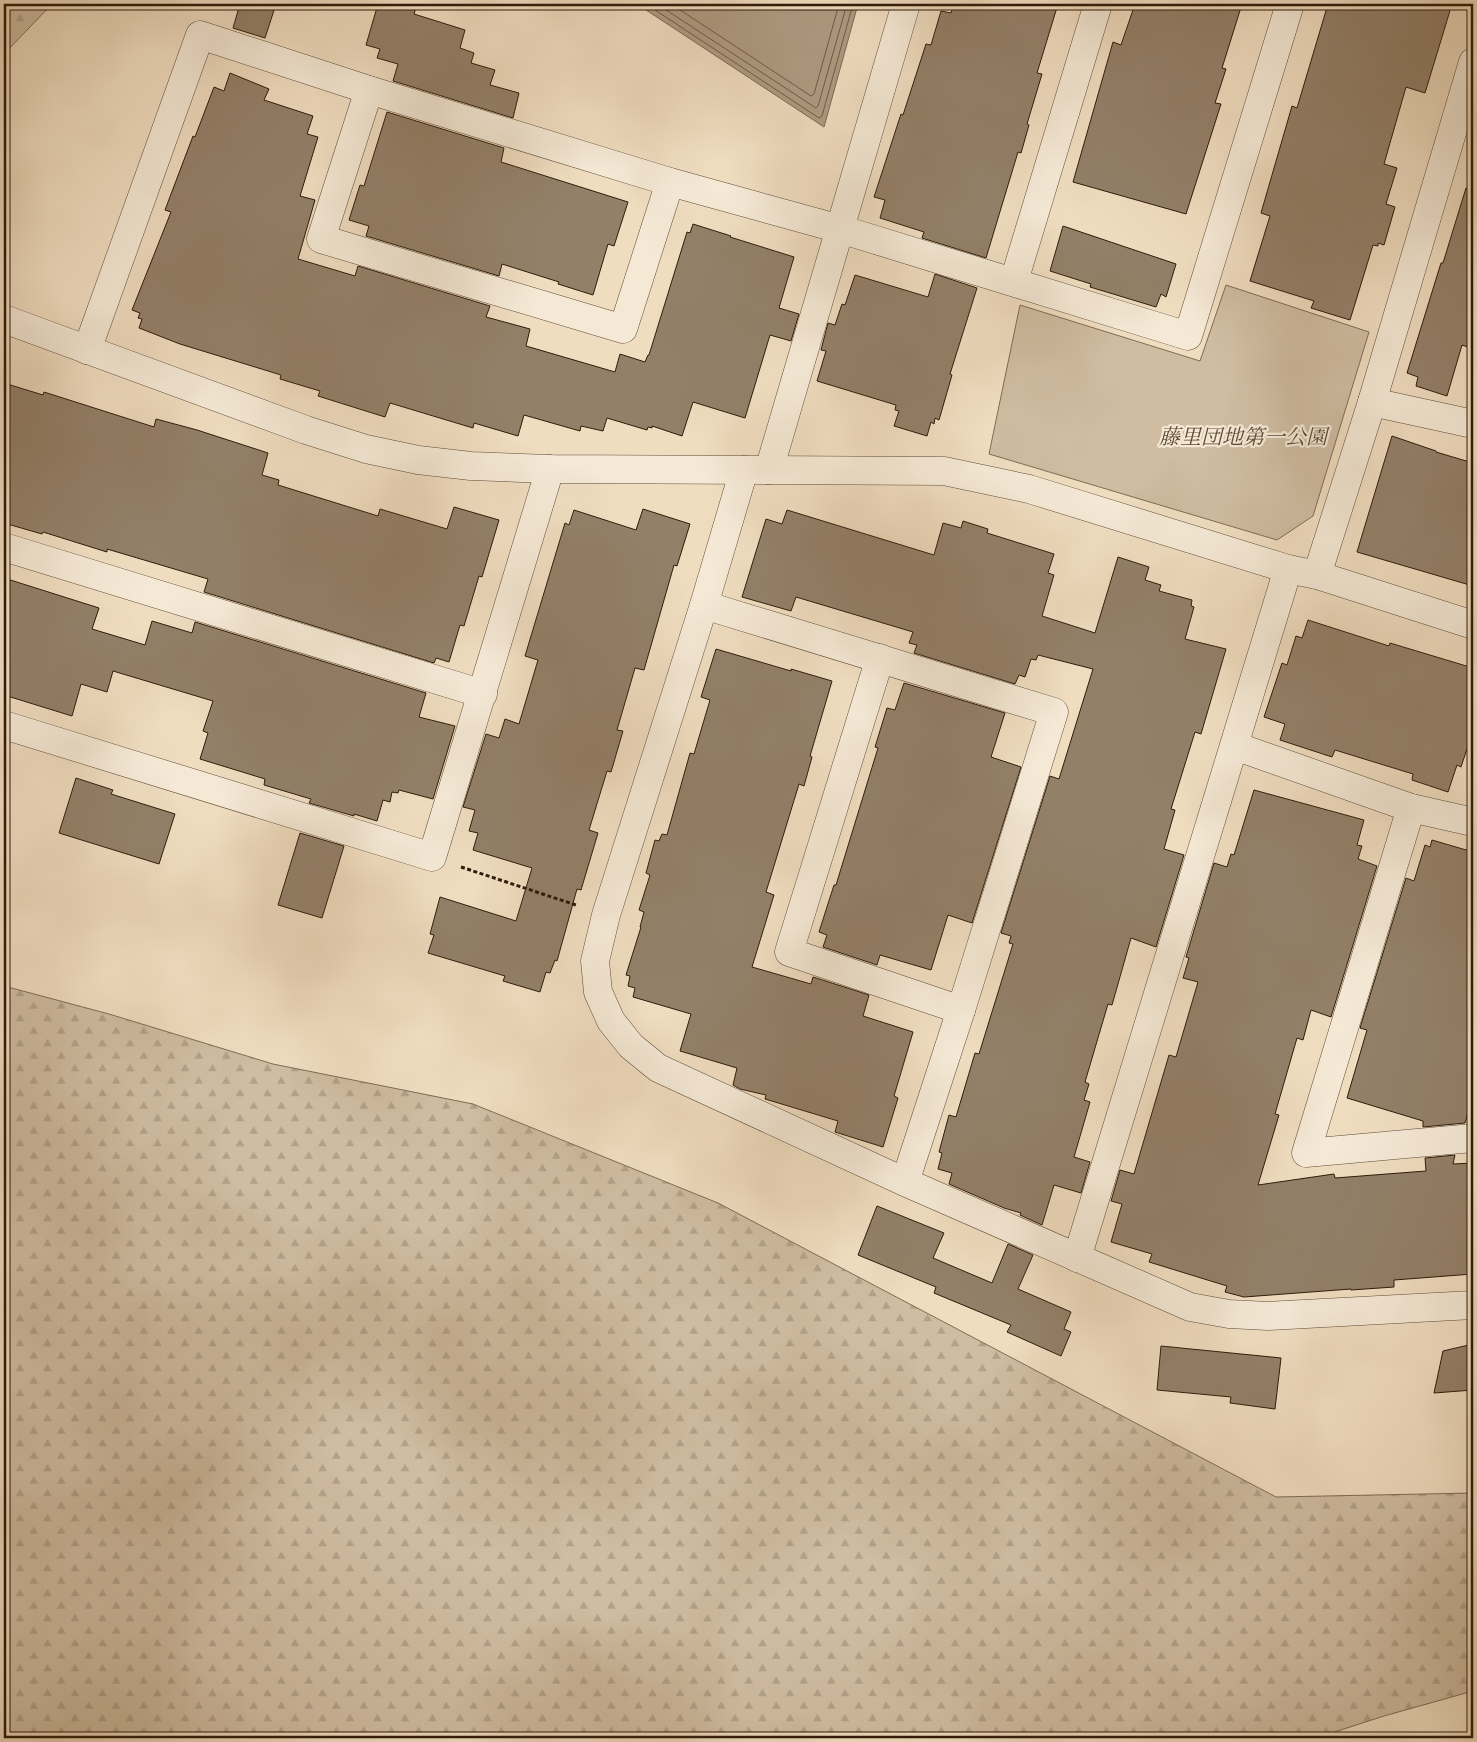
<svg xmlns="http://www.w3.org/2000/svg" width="1477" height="1742" viewBox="0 0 1477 1742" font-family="'IM FELL DW Pica','Noto Serif JP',serif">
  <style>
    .green { fill: #cfbca1; stroke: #7e6c56 }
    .forest { fill: url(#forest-firs); stroke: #7e6c56 }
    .water { fill: #ae9b82; stroke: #7b6852 }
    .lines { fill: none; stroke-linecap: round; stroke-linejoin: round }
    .shore { stroke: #6e5b46; stroke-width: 1 }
    .building { fill: #938069; stroke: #2e1b0a }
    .minor-casing { stroke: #5e4c38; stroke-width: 29 }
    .path { stroke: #2e1b0a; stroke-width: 3; stroke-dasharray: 4 2.5; stroke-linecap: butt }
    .minor { stroke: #f5e9d6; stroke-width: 28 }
    .labels { text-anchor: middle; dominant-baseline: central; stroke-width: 4.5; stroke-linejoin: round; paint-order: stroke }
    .park-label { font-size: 21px; font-style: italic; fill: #5e4b37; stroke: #f5e9d6 }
  </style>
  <defs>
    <pattern id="forest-firs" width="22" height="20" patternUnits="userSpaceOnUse" patternTransform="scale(1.25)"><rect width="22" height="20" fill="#cfbca1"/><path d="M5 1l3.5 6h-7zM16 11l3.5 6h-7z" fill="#b2a189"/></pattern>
  </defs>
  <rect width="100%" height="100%" fill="#f0ddc0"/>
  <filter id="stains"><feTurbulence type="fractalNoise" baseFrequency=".004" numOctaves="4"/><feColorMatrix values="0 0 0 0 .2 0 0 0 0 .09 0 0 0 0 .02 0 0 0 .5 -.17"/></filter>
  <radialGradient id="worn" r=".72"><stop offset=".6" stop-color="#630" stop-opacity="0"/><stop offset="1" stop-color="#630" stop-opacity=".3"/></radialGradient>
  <path class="green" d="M1226,285L1369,332L1313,516L1277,540L989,454L1020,305L1200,361Z"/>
  <g class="forest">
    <path d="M4,4H52L4,54Z"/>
    <path d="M4,986L109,1014L273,1064L473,1104L718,1203L1276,1497L1473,1493V1691L1384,1716L1316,1738H4Z"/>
  </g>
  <path class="water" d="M637,4H858L824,127Z"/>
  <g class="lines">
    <g class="shore">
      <path d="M646,4L819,118L822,116L853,4"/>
      <path d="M657,4L816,108L818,106L847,4"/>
      <path d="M671,4L811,96L814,94L839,4"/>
    </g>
  </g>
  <g class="building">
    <path d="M240,4H276L265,38L233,28Z"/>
    <path d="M378,4H417L414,14L465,30L460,48L474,53L471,63L495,70L490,85L519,93L513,118L393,81L398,64L377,58L380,49L366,45Z"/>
    <path d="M954,4H1058L1037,73L1042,74L1027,124L1029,125L1021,153L1018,152L986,258L922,238L924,232L880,218L885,200L874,197L901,114L903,115L926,44L931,45L941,11L951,13Z"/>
    <path d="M1135,4H1242L1222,68L1226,69L1215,103L1221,104L1186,214L1073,182L1113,42L1121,45Z"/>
    <path d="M1328,4H1452L1425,93L1406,87L1384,164L1397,168L1386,204L1395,207L1384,245L1378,243V246L1373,245L1350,320L1311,308L1314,301L1250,281L1270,216L1261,213L1292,106L1297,108Z"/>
    <path d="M230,73L269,89L264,100L313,116L307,134L318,137L300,196L315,200L298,259L355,276L358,266L490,306L486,317L530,329L526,346L615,372L620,354L645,362L648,355H649L687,232L690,233L693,224L731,236L730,237L794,257L779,308L799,314L791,341L770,335L745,418L693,402L682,436L652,426V428L648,427L647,430L607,418L603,431L581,426L580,431L524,415L518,436L474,423L473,428L390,403L385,417L318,396L320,391L280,379L281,375L180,344L139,328L142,319L138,318L140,313L132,310L171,212L165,210L193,136L195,137L214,87L224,91Z"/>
    <path d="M387,112L504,148L501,162L628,202L614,246L608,244L593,295L558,284L559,282L502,264L499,276L366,236L369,226L349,220L360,185L364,186Z"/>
    <path d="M1466,188L1473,189V349L1462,345L1447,396L1416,386L1418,377L1407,373L1441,263H1443Z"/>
    <path d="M1063,226L1176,264L1166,297L1161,294L1156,307L1090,287L1091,284L1050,271Z"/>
    <path d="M935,274L977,288L950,374L952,375L939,420L935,418L934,424L931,422L927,436L894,426L899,411L895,410L896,405L817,381L826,351L821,350L828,323L835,325L842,304L845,305L855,275L928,297Z"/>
    <path d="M4,383L43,395L44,392L154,427L156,419L197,430L268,453L262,475L279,480L278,485L378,516L380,509L447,529L454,507L499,520L482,577L479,576L464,626L460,625L449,662L436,658L434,663L204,592L208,579L107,549V552L43,532L42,534L4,523Z"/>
    <path d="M1392,436L1436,451V452L1473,463V586L1357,552Z"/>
    <path d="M643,509L690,524L677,566L674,565L644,670L635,668L617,730L623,731L611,772L607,771L589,830L598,833L581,890L577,889L557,961L555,960L550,973L546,972L540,992L503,981L505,976L428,953L434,935L430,934L440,897L516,921L532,868L473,850L478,833L469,831L475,810L463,807L486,734L499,738L505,719L519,724L538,660L525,656L565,523L569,525L574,510L636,530Z"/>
    <path d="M787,510L934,555L943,523L961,528L963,521L988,529L987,533L1054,554L1048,573L1054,575L1042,616L1095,633L1118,557L1149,567L1145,580L1161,585L1159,591L1192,600L1191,606L1194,607L1185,639L1226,649L1201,734L1195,732L1171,809L1175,810L1164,849L1184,855L1156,947L1131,938L1112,1005L1108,1004L1085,1082L1089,1084L1084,1100L1090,1102L1074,1157L1090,1162L1081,1193L1054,1185L1042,1225L1020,1215L1021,1213L1004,1208L949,1184L952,1173L938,1169L942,1153L939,1152L949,1115L956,1117L975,1053L979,1054L1013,944L1009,943L1011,936L1001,933L1050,776L1059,779L1093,669L1038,655L1036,660L1031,659L1025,677L1019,675L1015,684L914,653L917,645L909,643L913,632L796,597L791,611L742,597L766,519L782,524Z"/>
    <path d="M4,578L99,608L92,629L145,645L152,621L192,633L195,622L426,693L419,717L455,726L433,799L399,790L398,793L392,792L390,802L383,800L377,821L354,814V816L309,803L311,799L264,785L265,779L200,759L208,733L203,731L213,701L113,671L107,692L81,684L72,716L4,695Z"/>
    <path d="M1308,620L1389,646L1390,643L1473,668V731L1461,767L1457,765L1448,792L1412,780L1413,774L1335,750L1332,757L1280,740L1285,724L1264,717L1282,663L1287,665L1296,636L1302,638Z"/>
    <path d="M716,649L791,671V669L832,681L810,756L812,757L804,786L799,784L766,892L774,895L752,967L811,984L813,977L869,995L863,1016L913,1032L894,1096L898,1098L883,1147L835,1132L838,1121L765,1099L766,1095L740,1089L733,1085L737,1068L680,1051L691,1014L633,997L635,988L628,986L630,976L626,975L641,927H640L644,912L639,910L650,875L646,873L655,840L659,841L662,834L667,835L690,753L694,754L710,700L701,697Z"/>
    <path d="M904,683L1005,713L991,757L1021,767L972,923L948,915L931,970L880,955L877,965L823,947L827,935L819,932L834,885H836L878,748L875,747L887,708L895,710Z"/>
    <path d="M76,778L113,790L111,794L175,814L159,864L59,833Z"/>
    <path d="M1254,790L1364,820L1357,845L1362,846L1358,859L1377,866L1331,1017L1311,1010L1303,1040L1297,1038L1275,1114L1279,1115L1258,1185L1334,1174L1335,1178L1426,1171L1425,1158L1455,1155L1453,1164L1473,1163V1274L1394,1280V1287L1351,1290V1289L1244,1297L1225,1292L1227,1286L1149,1262L1152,1254L1111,1242L1122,1204L1111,1201L1120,1170L1134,1174L1169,1055L1176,1057L1198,982L1183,978L1189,958L1186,957L1214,863L1227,867L1231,854L1234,855Z"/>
    <path d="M300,833L344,846L322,918L278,905Z"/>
    <path d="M1432,840L1473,852V1095L1465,1123L1423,1127V1121L1347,1098L1367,1030L1360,1028L1406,878L1414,881L1425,845L1430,847Z"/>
    <path d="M877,1206L944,1233L933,1258L992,1283L1008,1244L1033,1255L1018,1289L1071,1312L1064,1329L1071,1332L1061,1356L1007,1332L1011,1325L934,1293L936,1287L858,1255Z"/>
    <path d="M1473,1344V1390L1434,1393L1443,1351Z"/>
    <path d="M1161,1346L1281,1358L1275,1409L1230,1403L1231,1397L1157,1390Z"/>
  </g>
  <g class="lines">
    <g class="minor-casing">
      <g id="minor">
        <path d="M369,90L321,239L623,329L670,182"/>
        <path d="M1014,281L1098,4"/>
        <path d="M4,319L306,430L366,449L418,460L471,466L550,469L944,471L1029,489L1288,569L1317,575L1473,625"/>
        <path d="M87,350L200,35L369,90L670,182L840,229L1188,336L1290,4"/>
        <path d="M1372,402L1473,424"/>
        <path d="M744,470L704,605L606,915L595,961L598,992L611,1021L631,1046L658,1068L905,1182L1190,1307L1229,1314L1268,1316L1473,1305"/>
        <path d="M769,470L906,4"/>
        <path d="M4,547L483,694"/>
        <path d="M1317,575L1372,402L1473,62"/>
        <path d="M704,605L1054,712L961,1010L905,1182"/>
        <path d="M880,658L789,952L961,1010"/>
        <path d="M4,725L432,857L550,469"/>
        <path d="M1235,746L1411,808L1473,822"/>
        <path d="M1411,808L1306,1153L1473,1138"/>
        <path d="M1077,1258L1288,569"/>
      </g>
    </g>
    <path class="path" d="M461,867L576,905"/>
    <use href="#minor" class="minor"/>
  </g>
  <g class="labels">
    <g class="park-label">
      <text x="1243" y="438">藤里団地第一公園</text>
    </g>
  </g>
  <rect width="1477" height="1742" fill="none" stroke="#f0ddc0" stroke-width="20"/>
  <rect x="5" y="5" width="1467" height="1732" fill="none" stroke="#2e1b0a" stroke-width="2.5"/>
  <rect x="10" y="10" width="1457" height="1722" fill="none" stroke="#2e1b0a"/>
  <rect width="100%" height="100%" filter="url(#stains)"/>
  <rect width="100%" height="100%" fill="url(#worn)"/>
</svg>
